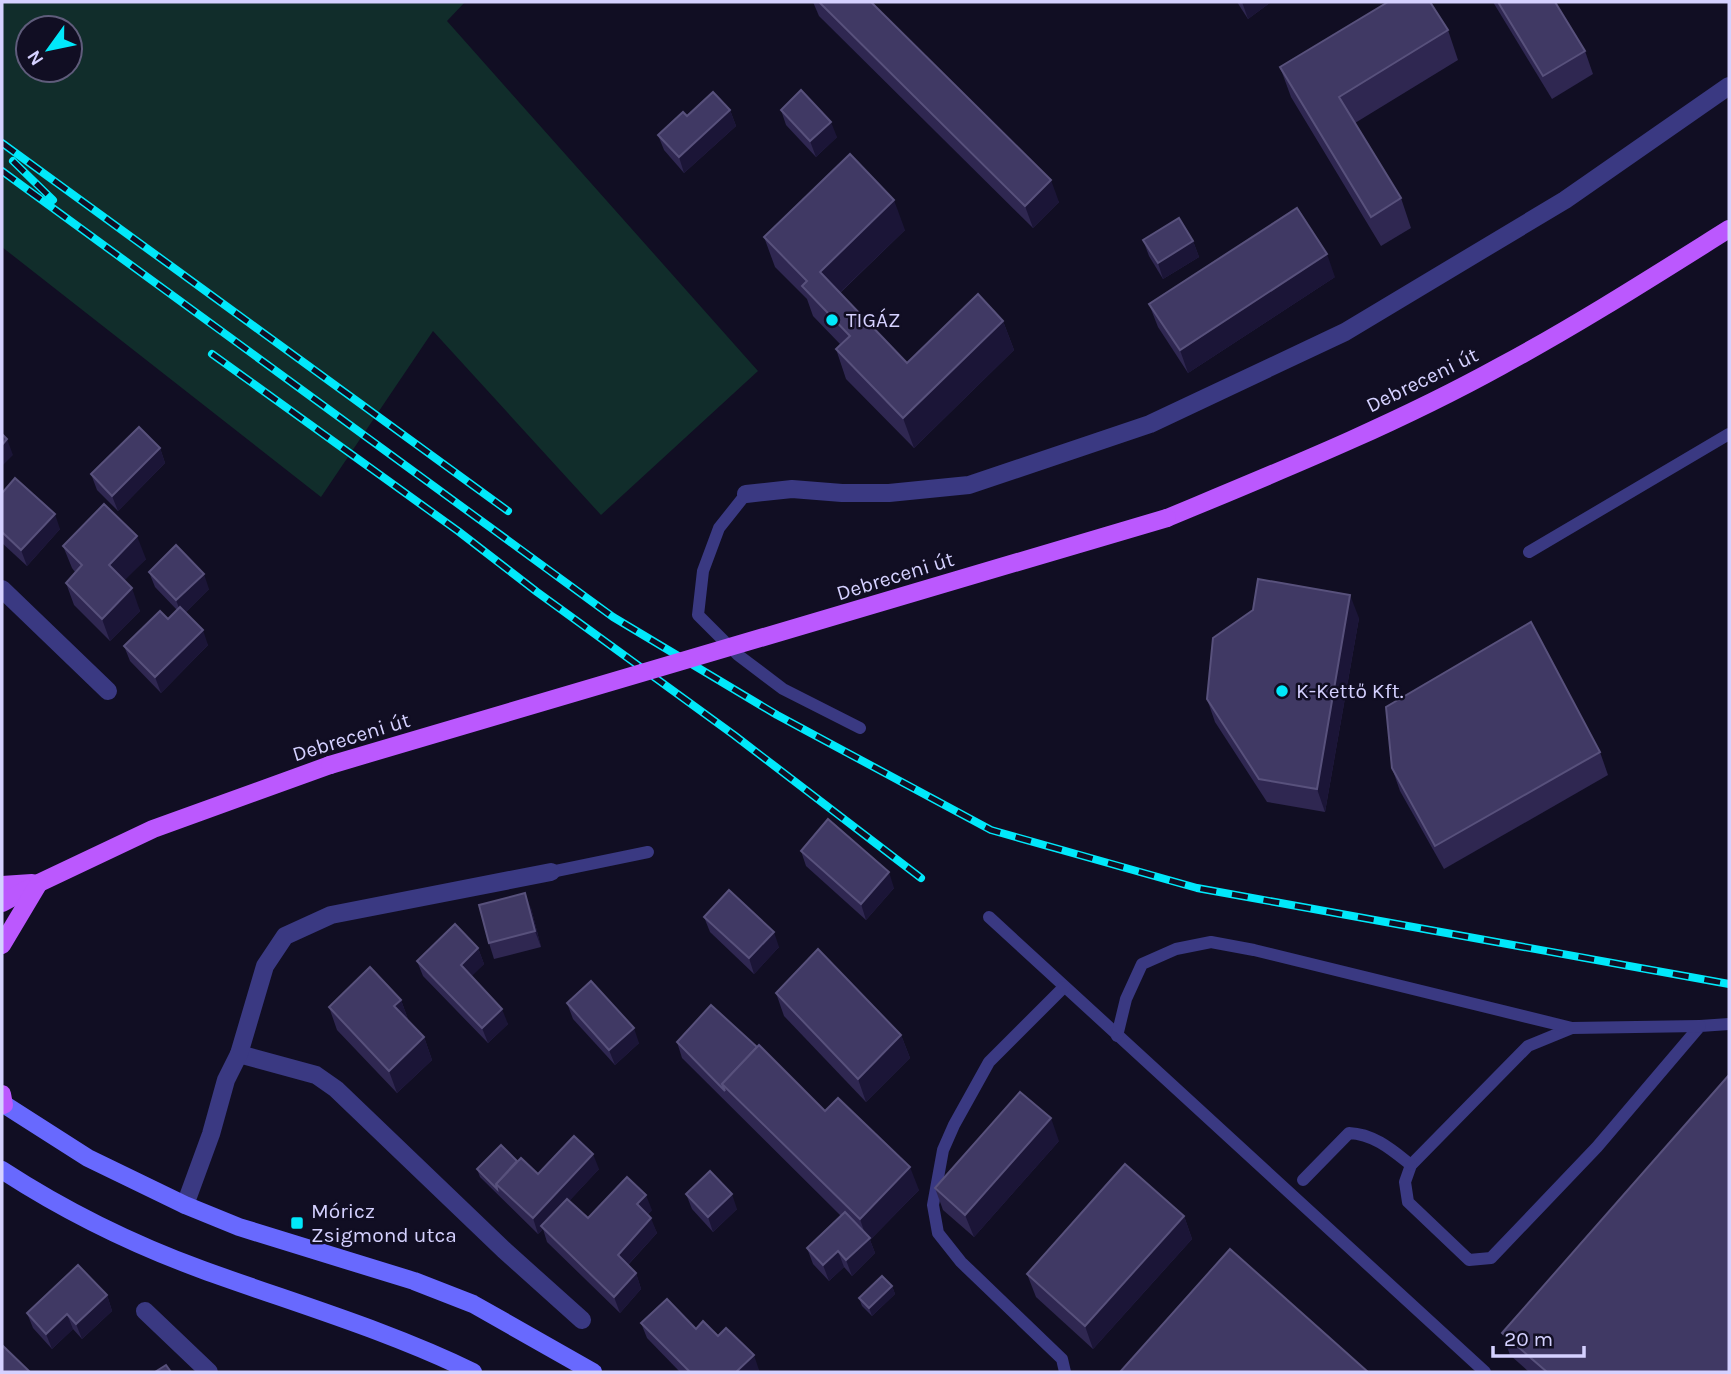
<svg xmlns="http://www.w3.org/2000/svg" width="1731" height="1374" viewBox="0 0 1731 1374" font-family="Karla,sans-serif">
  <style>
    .green { fill: #112d2b; fill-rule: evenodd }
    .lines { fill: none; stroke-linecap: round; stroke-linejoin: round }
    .lane { stroke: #3a3982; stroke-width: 12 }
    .street { stroke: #3a3982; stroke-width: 18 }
    .secondary { stroke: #6869fe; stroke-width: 18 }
    .primary { stroke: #bb58fe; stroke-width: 18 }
    .rail-casing { stroke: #01e8fa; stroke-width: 8 }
    .rail { stroke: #110e23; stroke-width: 5; stroke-dasharray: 16; stroke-linecap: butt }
    .primary-bridge { stroke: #bb58fe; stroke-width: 18 }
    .wall { fill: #2f2751 }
    .shaded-wall { fill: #1b1537 }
    .building { fill: #403964; stroke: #58517c; stroke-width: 2 }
    .poi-dot { fill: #01e8fa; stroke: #110e23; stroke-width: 2.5 }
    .labels { text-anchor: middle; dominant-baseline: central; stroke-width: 5; stroke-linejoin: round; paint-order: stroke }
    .poi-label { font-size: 21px; fill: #d5d1ff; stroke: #110e23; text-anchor: start }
    .street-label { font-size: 21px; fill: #d5d1ff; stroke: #110e23 }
  </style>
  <rect width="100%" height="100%" fill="#110e23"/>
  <path class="green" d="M2,2H465L447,21L758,371L601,515L433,331L321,497L2,247ZM28,28H70V70H28Z"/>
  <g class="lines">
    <g class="lane">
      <path d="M746,494L719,528L703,571L698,615L738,655L783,689L860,728"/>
      <path d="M1529,552L1729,434"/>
      <path d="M551,872L648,852"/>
      <path d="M989,917L1485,1372"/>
      <path d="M1064,987L989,1062L954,1125L943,1150L933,1205L938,1233L961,1262L1062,1359L1065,1372"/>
      <path d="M1572,1028L1528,1046L1411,1165L1405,1182L1408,1202L1469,1260L1491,1258L1597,1147L1700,1026L1729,1024"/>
      <path d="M1117,1036L1126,999L1142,964L1176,949L1211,942L1254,950L1572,1028L1700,1026"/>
      <path d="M1303,1180L1349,1133C1374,1134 1392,1150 1411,1165"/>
    </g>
    <g class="street">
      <path d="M746,494L792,489L842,493H889L969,485L1150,424L1345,332L1565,200L1729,86"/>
      <path d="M2,589L108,691"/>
      <path d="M239,1054L316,1075L336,1089L504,1250L582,1320"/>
      <path d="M185,1205L211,1134L226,1080L239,1054L265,966L285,936L331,915L551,872"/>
      <path d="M145,1311L209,1372"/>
    </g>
    <g class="secondary">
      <path d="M2,1103L88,1158L185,1205L239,1227L414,1281L473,1304L593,1372"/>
      <path d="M2,1170C65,1211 132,1244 203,1270C294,1303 387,1330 473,1372"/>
    </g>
    <g class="primary">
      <path d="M1167,518C1280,471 1394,425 1501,366C1579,324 1654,276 1729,229"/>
      <path d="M2,885L32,883"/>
      <path d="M2,903L39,883L153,829L330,765"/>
      <path d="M2,945L39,883"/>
      <path d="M2,1094L4,1105"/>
    </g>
    <g class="rail-casing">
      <g id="rail">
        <path d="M2,143L508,511"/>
        <path d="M13,161L53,200"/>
        <path d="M2,171L613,617L777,715L991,830L1197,888L1729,984"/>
        <path d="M212,354L458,531L537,592L734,735L921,878"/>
      </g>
    </g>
    <use href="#rail" class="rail"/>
    <path class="primary-bridge" d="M330,765L1167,518"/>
  </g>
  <g class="wall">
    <path d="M813,2H871L1059,202L1033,228L819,16Z"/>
    <path d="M1237,2H1271L1248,19Z"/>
    <path d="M1493,2H1555L1585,51L1593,74L1552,99Z"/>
    <path d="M1448,30L1458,60L1355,123L1401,198L1411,228L1381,246L1291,97L1280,67Z"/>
    <path d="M730,110L736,126L684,173L664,150L658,135L687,116Z"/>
    <path d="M781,110L837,137L816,157L786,125Z"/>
    <path d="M905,230L840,293L907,363L1003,321L1014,350L914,448L846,379L836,349L840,344L813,316L807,299L775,267L764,237Z"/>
    <path d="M1143,240L1193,241L1199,257L1163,279L1149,256Z"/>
    <path d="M1335,277L1188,373L1158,327L1149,304Z"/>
    <path d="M160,448L165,463L118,511L97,490L91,474Z"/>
    <path d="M2,493L60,529L27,566L2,543Z"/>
    <path d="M63,546L146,559L124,580L140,611L110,641L74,605L66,583L75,572L72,568Z"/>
    <path d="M149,572L209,589L186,612L208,645L161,693L130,661L124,646L168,619L177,610L155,587Z"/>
    <path d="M1359,618L1325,812L1267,802L1215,722L1207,699Z"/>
    <path d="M1600,752L1608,775L1444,869L1400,791L1392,768Z"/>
    <path d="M801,851L894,888L866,920L806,866Z"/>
    <path d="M531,908L541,947L494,959L489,943Z"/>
    <path d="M704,917L779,947L754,974L710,932Z"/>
    <path d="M478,948L484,964L471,976L508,1024L488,1043L423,976L417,961Z"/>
    <path d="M776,993L901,1035L910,1058L866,1102L784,1016Z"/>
    <path d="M401,1000L409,1022L424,1037L432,1060L397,1093L337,1030L329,1007Z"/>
    <path d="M567,1003L639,1043L615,1065L573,1019Z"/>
    <path d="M677,1042L825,1111L919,1190L870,1240L875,1253L852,1276L844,1267L829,1281L813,1264L807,1248L841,1216L682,1058Z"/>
    <path d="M1059,1141L974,1237L943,1210L935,1188Z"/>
    <path d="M477,1169L538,1174L599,1169L569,1201L588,1218L652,1210L648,1214L657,1233L628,1265L636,1273L641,1289L620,1313L547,1242L543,1229L538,1234L480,1177Z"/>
    <path d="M686,1194L737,1209L713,1232L692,1209Z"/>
    <path d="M1184,1216L1192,1239L1093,1349L1036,1297L1027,1274Z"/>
    <path d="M892,1286L895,1294L872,1316L862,1306L859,1298Z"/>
    <path d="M107,1295L112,1311L82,1339L73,1329L52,1349L33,1328L27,1313Z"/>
    <path d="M641,1323L696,1329L718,1336L759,1370L757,1372H680L647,1338Z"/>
    <path d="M1502,1333L1729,1372H1529L1510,1355Z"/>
  </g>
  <g class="shaded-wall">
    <path d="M1242,2H1271L1248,19Z"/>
    <path d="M730,110L736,126L684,173L679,157Z"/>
    <path d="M831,122L837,137L816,157L810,141Z"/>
    <path d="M1051,180L1059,202L1033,228L1025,206Z"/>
    <path d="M894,200L905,230L831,301L820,272Z"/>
    <path d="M1193,241L1199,257L1163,279L1158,263Z"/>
    <path d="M1327,254L1335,277L1188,373L1180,350Z"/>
    <path d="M1003,321L1014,350L914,448L903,418Z"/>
    <path d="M7,439L13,455L2,466V445Z"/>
    <path d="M160,448L165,463L118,511L112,496Z"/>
    <path d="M55,514L60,529L27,566L21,550Z"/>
    <path d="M137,536L146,559L117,588L109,565Z"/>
    <path d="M204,574L209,589L182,616L176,600Z"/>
    <path d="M132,588L140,611L110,641L102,619Z"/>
    <path d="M1350,595L1359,618L1325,812L1317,789Z"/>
    <path d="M203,630L208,645L161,693L155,677Z"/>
    <path d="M889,872L894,888L866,920L861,904Z"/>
    <path d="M525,893L531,908L541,947L535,931Z"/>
    <path d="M774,932L779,947L754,974L749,958Z"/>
    <path d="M478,948L484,964L467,981L461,965Z"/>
    <path d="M401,1000L409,1022L394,1006Z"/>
    <path d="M502,1009L508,1024L488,1043L482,1028Z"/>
    <path d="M634,1028L639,1043L615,1065L609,1050Z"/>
    <path d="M901,1035L910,1058L866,1102L858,1079Z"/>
    <path d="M424,1037L432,1060L397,1093L389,1071Z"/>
    <path d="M1051,1118L1059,1141L974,1237L965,1215Z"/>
    <path d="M593,1154L599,1169L544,1228L541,1226L543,1229L538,1234L533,1218Z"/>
    <path d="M910,1167L919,1190L870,1240L875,1253L852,1276L846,1260L867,1240L860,1219Z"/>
    <path d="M732,1194L737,1209L713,1232L708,1217Z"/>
    <path d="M646,1195L652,1210L643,1219L637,1204Z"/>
    <path d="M1184,1216L1192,1239L1093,1349L1085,1326Z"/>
    <path d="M651,1218L657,1233L623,1270L618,1255Z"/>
    <path d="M838,1251L844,1267L829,1281L823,1265Z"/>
    <path d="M636,1273L641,1289L620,1313L614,1297Z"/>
    <path d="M892,1286L895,1294L872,1316L869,1308Z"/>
    <path d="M107,1295L112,1311L82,1339L76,1324Z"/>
    <path d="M67,1314L73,1329L52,1349L46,1334Z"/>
    <path d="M754,1355L759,1370L757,1372H736Z"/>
  </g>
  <g class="building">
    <path d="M819,2H871L1051,180L1025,206Z"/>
    <path d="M1388,2H1430L1448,30L1339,97L1401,198L1371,217L1280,67Z"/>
    <path d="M1498,2H1555L1585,51L1543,76Z"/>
    <path d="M801,90L831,122L810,141L781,110Z"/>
    <path d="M713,92L730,110L679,157L658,135L683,112L687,116Z"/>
    <path d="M850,154L894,200L820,272L907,363L978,294L1003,321L903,418L836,349L850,336L802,286L807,281L764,237Z"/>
    <path d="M1297,208L1327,254L1180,350L1149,304Z"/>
    <path d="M1179,218L1193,241L1158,263L1143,240Z"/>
    <path d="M139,427L160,448L112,496L91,474Z"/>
    <path d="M2,434L7,439L2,445Z"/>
    <path d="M15,478L55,514L21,550L2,532V493Z"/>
    <path d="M104,504L137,536L109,565L132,588L102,619L66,583L82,565L63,546Z"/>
    <path d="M176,545L204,574L176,600L149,572Z"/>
    <path d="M1258,579L1350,595L1317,789L1259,779L1207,699L1213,638L1253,610Z"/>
    <path d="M180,607L203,630L155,677L124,646L160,611L168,619Z"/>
    <path d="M1531,622L1600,752L1435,846L1392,768L1386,707Z"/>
    <path d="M828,819L889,872L861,904L801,851Z"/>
    <path d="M729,890L774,932L749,958L704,917Z"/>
    <path d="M525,893L535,931L489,943L479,905Z"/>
    <path d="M455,924L478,948L461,965L502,1009L482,1028L417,961Z"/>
    <path d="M818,949L901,1035L858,1079L776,993Z"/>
    <path d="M370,967L401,1000L394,1006L424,1037L389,1071L329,1007Z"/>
    <path d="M591,981L634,1028L609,1050L567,1003Z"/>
    <path d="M711,1005L757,1047L722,1084L725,1091L677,1042Z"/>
    <path d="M759,1045L825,1111L838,1098L910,1167L860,1219L722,1084Z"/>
    <path d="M1729,1075V1372H1547L1502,1333Z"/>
    <path d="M1020,1092L1051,1118L965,1215L935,1188Z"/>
    <path d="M574,1136L593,1154L533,1218L496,1184L521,1158L538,1174Z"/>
    <path d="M501,1145L517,1161L496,1184L497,1189L477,1169Z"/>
    <path d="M1125,1164L1184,1216L1085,1326L1027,1274Z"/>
    <path d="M710,1171L732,1194L708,1217L686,1194Z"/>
    <path d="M627,1177L646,1195L637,1204L651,1218L618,1255L636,1273L614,1297L541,1226L567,1199L588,1218Z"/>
    <path d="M845,1212L870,1238L846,1260L838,1251L823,1265L807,1248Z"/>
    <path d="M1230,1249L1368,1372H1120Z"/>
    <path d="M78,1265L107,1295L76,1324L67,1314L46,1334L27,1313Z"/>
    <path d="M882,1276L892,1286L869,1308L859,1298Z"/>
    <path d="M667,1299L696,1329L703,1321L718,1336L726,1328L754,1355L736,1372H690L641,1323Z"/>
    <path d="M2,1345L30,1372H2Z"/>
    <path d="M166,1365L171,1372H155Z"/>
  </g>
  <g class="poi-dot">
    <circle cx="832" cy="320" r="7"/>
    <circle cx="1282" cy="691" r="7"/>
    <rect x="290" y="1216" width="14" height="14" rx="3.5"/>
  </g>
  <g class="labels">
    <g class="poi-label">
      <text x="846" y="320">TIGÁZ</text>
      <text x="1296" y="691">K-Kettő Kft.</text>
      <text x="311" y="1211">Móricz<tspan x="311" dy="24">Zsigmond utca</tspan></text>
    </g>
    <g class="street-label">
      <text transform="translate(1422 380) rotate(-26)">Debreceni út</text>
      <text transform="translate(895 576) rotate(-17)">Debreceni út</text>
      <text transform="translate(351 737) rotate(-17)">Debreceni út</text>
    </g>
  </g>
  <rect width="1731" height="1374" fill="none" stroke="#d5d1ff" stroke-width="7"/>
  <g transform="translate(49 49) rotate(237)"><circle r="33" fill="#110e23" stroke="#5f5c7b" stroke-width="2"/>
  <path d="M0-5L12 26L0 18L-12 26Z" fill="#01e8fa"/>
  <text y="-10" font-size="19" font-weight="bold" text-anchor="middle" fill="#d5d1ff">N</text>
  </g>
  <path d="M1493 1346v10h91v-10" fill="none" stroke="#d5d1ff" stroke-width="3.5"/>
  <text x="1504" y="1346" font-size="21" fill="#d5d1ff" stroke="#110e23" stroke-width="5" paint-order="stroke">20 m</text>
</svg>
